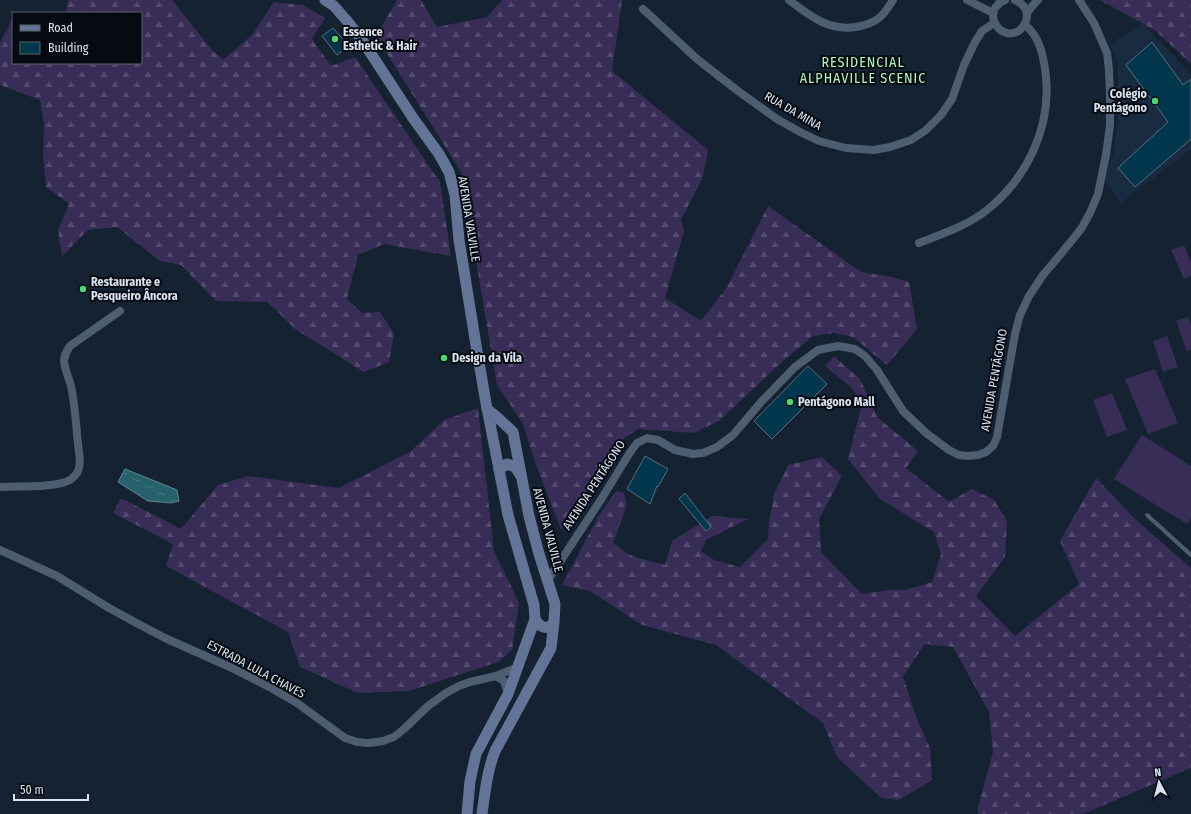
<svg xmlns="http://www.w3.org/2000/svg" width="1191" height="814" viewBox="0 0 1191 814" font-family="'Fira Sans Condensed',sans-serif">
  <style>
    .built { fill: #182b40 }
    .forest { fill: url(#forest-firs) }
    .garden { fill: #382d56 }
    .water { fill: url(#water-ripples); stroke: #5c8893 }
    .building { fill: #02364c; stroke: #566f7d }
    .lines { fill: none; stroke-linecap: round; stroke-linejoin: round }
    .service { stroke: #4e5e71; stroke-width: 4 }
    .minor { stroke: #4e5e71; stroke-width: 8 }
    .secondary { stroke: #647496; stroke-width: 11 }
    .poi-dot { fill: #4fd675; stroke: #060b12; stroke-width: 1.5 }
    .labels { text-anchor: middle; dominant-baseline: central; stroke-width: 4; stroke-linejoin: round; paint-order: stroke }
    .poi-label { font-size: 12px; font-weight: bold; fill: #dae3ee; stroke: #060b12; text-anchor: start }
    .street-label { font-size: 12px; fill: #dae3ee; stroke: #060b12 }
    .quarter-label { font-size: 14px; letter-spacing: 1px; fill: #b2f4bd; stroke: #060b12 }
  </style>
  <defs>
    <pattern id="forest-firs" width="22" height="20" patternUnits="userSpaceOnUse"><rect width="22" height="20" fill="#382d56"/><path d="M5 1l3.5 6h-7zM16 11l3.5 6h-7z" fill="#544b6f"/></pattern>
    <pattern id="water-ripples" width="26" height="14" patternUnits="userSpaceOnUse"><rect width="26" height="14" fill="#26616c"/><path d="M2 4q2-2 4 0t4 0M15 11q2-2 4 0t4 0" fill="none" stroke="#457881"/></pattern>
  </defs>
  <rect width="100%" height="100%" fill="#142232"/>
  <path class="built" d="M1142,23L1191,74V149L1121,203L1105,180L1114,152L1118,114V62L1110,44Z"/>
  <g class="forest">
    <path d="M68,0H172L213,51L223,60L252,35L274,2L303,5L325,18L312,39L331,66L355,57L440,182L451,256L384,244L358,255L347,299L362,313L380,312L394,334L389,362L364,372L295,329L268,302L216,301L181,265L160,261L117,227L88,230L62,256L58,230L69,204L46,187L43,153L44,125L40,100L0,85V43L11,21H13V63H141V13H66Z"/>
    <path d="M397,0H421L437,27L487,17L502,0H622L612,71L708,150L703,177L681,220L684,231L665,298L701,321L727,287L768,206L861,272L892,277L909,282L917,329L887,365L853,337L834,333L813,336L784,360L719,421L694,433L638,429L617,443L599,474L561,530L535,462L523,424L497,385L461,172L376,36Z"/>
    <path d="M1100,0H1191V64L1156,31Z"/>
    <path d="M834,356L860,379L877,417L918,451L906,468L949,502L972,489L994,500L1007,521L1005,557L976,596L1015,636L1079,584L1060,541L1096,478L1136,520L1191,568V768L1083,814H978V807L993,752L989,712L953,647L925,644L903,676L916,717L930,748L932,780L899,800L881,798L837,757L823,723L716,645L642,625L590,591L562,585L598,517L616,491L624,493L627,505L613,543L628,554L635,557L665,565L672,541L712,516L748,519L706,540L701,551L714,560L740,567L768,539L769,523L774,494L788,465L822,457L842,476L819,519L821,552L862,594L890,590H905L932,582L941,554L934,532L880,499L848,459L862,404L852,388L825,366Z"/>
    <path d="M478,408L494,551L519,603L512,650L498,662L409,691L358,693L300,667L288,632L166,566L173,544L113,513L121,498L181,529L218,485L248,476L339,488L410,452L444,420Z"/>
  </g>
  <g class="garden">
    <path d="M1184,245L1191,262V276L1184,279L1171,250Z"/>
    <path d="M1188,317L1191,325V350L1187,351L1176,321Z"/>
    <path d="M1167,336L1178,367L1163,372L1153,341Z"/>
    <path d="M1155,369L1178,423L1148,434L1125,379Z"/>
    <path d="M1112,393L1127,430L1107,437L1093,400Z"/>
    <path d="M1142,435L1191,466V518L1187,524L1114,479Z"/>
  </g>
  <path class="water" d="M125,469L177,490L179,501L171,503L148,501L118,482Z"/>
  <g class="building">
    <path d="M333,28L349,46L337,55L322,36Z"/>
    <path d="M1152,42L1183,85L1191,79V139L1135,187L1118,168L1168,122L1126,65Z"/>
    <path d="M808,366L827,384L772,439L754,421Z"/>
    <path d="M645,456L668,469L658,487L657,486L650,504L627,489Z"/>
    <path d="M685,493L711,527L706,531L679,499Z"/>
  </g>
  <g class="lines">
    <path class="service" d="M1147,515L1191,555"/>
    <g class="minor">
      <path d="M789,0C811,17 831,33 861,26C867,24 876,22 880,17C885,13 889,6 893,0"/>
      <path d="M967,0L993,13"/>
      <path d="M1005,0C979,11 1001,44 1020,30C1024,26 1027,22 1027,16C1027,8 1022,3 1015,0"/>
      <path d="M643,9L697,59L738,91L777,119L800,132L819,141L846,148L874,150L890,147L911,140L926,130L941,115L952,99L964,65L975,42L982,31L994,23"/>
      <path d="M1027,13L1034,4L1038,0"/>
      <path d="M919,243C942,234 967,226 987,210C1027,178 1051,128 1046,77C1044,58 1040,36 1025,25"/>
      <path d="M0,487C18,486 55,488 70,480C74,477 78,473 79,468C81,461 79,452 78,444C76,425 75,405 71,386C69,378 64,368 64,360C65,354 67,350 70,346L120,311"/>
      <path d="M0,550L57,576L109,608L142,626L165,638L232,668L271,688L297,703L345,738L357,742L369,743L383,741L394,737L404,729L428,706L446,693L459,686L470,682L496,676L518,667"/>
      <path d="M548,580L602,498L629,454L637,443L647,438L652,439L658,440L675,450L693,454L703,453L717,447L733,435L761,402L795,367L818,350L838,346L855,349L865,356L877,370L903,411L926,433L949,450L959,455L968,456L978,455L986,452L993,446L997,437L1015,334L1020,315L1029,296L1043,275L1060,255L1081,229L1090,213L1098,194L1106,155L1110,125V95L1109,70L1107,53L1094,23L1079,0"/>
      <path d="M496,676L504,681L508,694"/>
    </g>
    <g class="secondary">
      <path d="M325,0L334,6L348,22L364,43L413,118L439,154L449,172L455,195L459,240L476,345L486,403L508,515L534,605L535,619L508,694L476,754L470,781L467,814"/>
      <path d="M499,469L507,464L515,467L521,476"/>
      <path d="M535,619C540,628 548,631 554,622"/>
      <path d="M482,814C485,792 487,772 495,751L551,648L554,622L555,604L539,554L529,516L513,432L497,417L487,409"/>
    </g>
  </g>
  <g class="poi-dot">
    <circle cx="335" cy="39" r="4"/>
    <circle cx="1155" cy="101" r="4"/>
    <circle cx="83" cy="289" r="4"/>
    <circle cx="444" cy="358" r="4"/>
    <circle cx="790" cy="402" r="4"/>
  </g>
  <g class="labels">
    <g class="poi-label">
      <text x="343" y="32">Essence<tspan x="343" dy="14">Esthetic &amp; Hair</tspan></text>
      <text x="1147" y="94" text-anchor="end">Colégio<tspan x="1147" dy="14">Pentágono</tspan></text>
      <text x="91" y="282">Restaurante e<tspan x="91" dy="14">Pesqueiro Âncora</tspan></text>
      <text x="452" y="358">Design da Vila</text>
      <text x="798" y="402">Pentágono Mall</text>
    </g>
    <g class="street-label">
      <text transform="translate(793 111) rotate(30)">RUA DA MINA</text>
      <text transform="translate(469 219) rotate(81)">AVENIDA VALVILLE</text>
      <text transform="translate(994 380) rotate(-80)">AVENIDA PENTÁGONO</text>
      <text transform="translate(594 485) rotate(-57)">AVENIDA PENTÁGONO</text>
      <text transform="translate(548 530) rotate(75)">AVENIDA VALVILLE</text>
      <text transform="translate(256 669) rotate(28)">ESTRADA LULA CHAVES</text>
    </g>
    <g class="quarter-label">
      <text x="863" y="62">RESIDENCIAL<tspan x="863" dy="16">ALPHAVILLE SCENIC</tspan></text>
    </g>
  </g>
  <rect x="12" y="12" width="130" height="52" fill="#060b12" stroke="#5b616a"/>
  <rect x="20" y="25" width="20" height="6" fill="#647496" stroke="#5b616a"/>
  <text x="48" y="32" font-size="12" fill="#dae3ee">Road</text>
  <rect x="20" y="42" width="20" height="12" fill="#02364c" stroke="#5b616a"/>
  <text x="48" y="52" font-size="12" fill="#dae3ee">Building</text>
  <g transform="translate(1159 782) rotate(353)" stroke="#060b12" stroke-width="3" paint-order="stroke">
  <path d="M0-3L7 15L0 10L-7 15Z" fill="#dae3ee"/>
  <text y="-6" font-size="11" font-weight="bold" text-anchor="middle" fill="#dae3ee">N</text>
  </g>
  <path d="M14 794v6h74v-6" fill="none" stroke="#dae3ee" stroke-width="2"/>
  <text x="20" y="794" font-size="12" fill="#dae3ee" stroke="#060b12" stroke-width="3" paint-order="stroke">50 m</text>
</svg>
